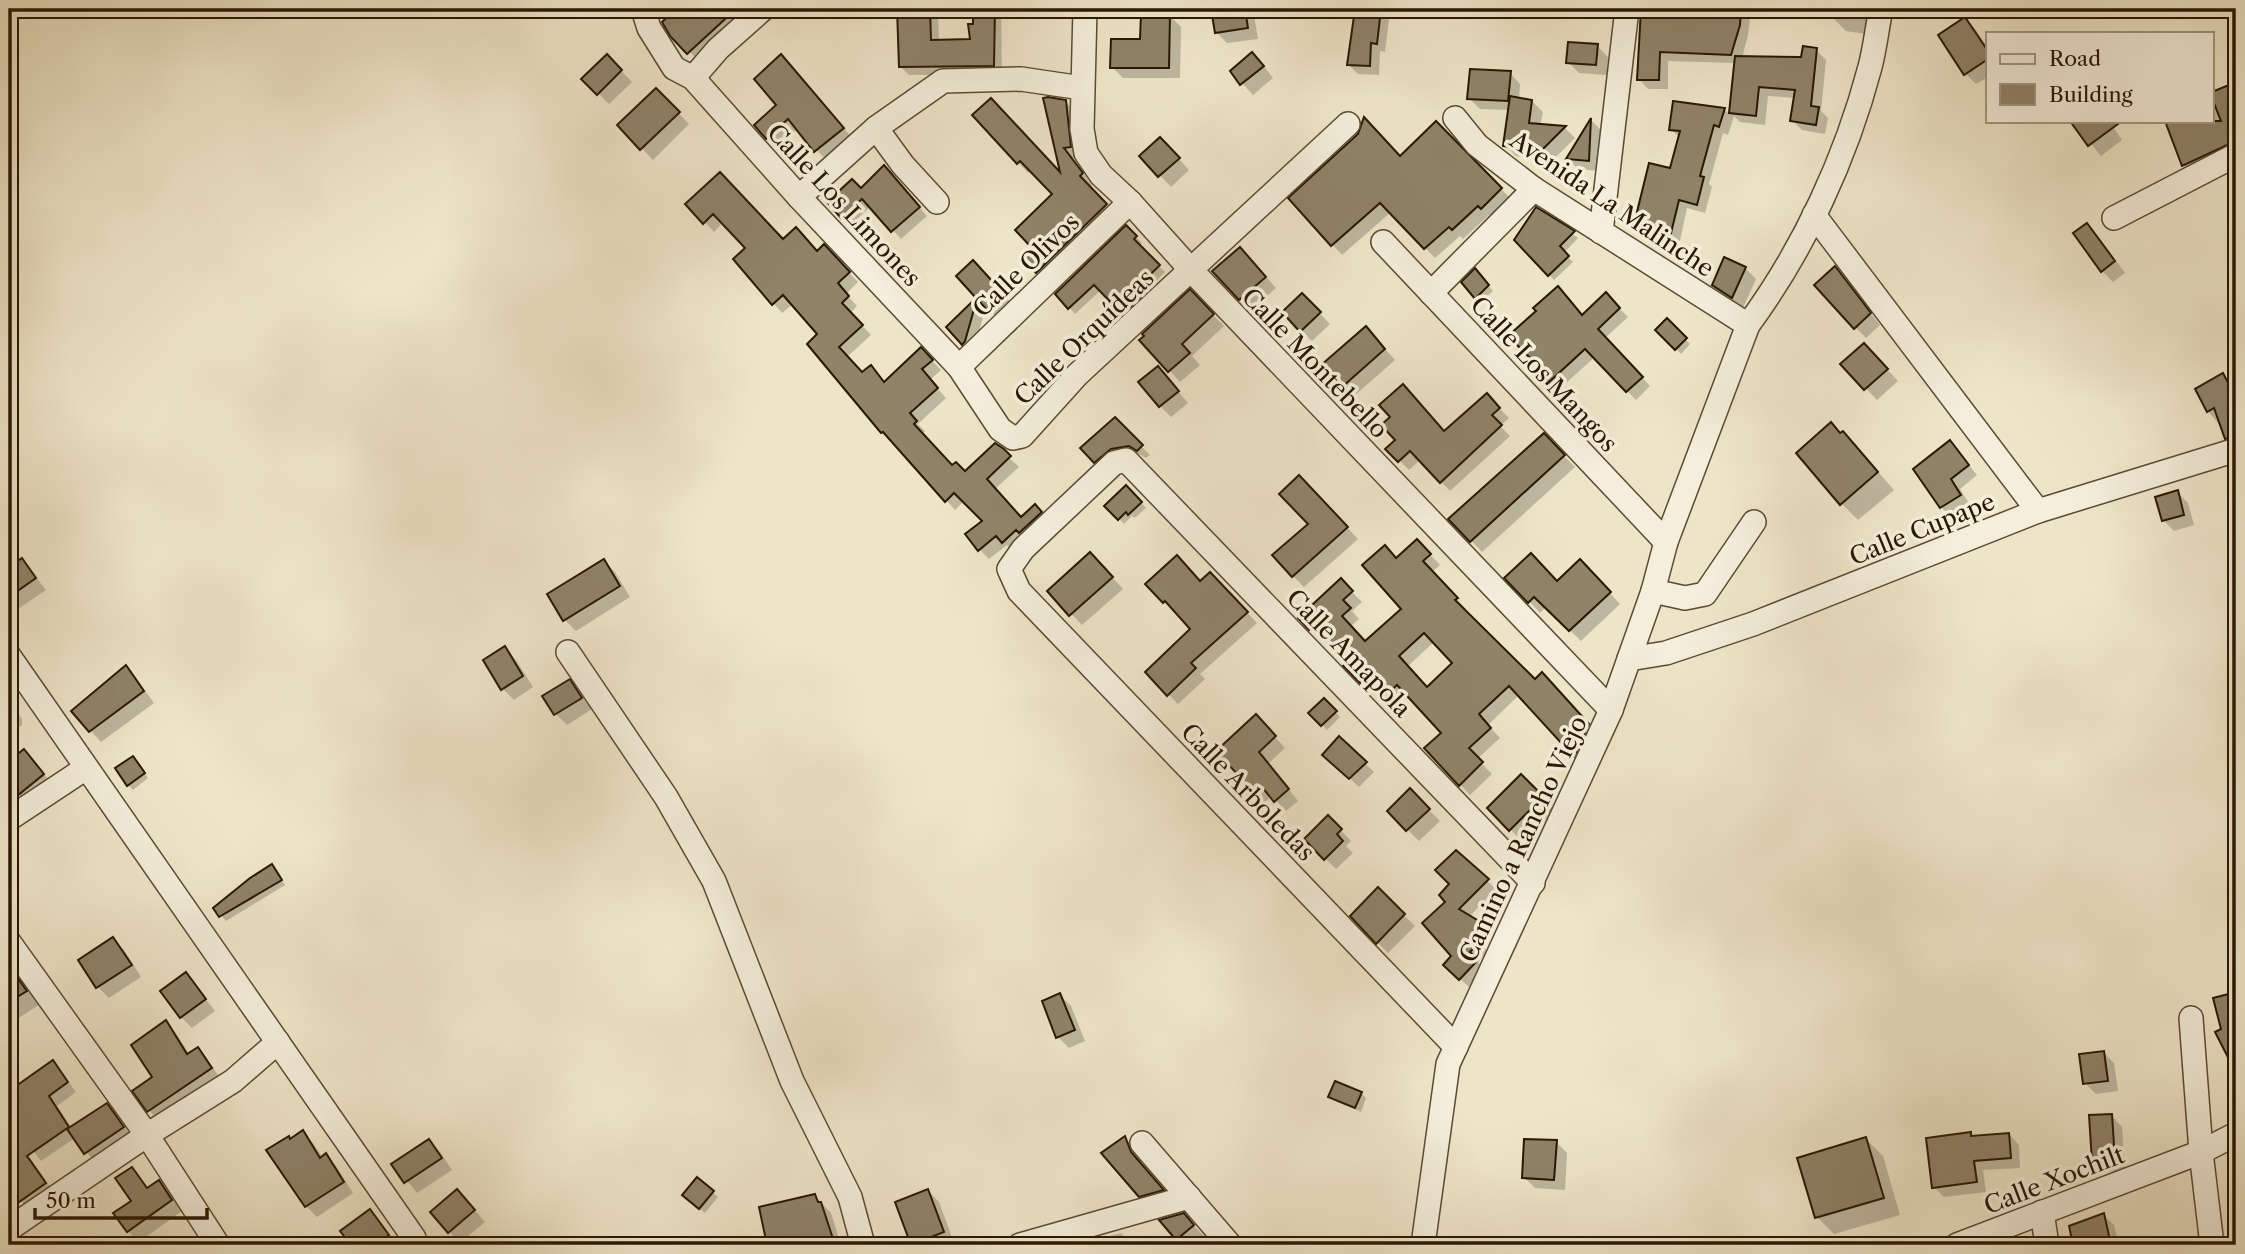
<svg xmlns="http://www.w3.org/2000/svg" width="2245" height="1254" viewBox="0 0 2245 1254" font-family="'Libre Caslon Text',serif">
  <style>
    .shadow { fill: #0003; fill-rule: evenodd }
    .building { fill: #8f8369; stroke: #281802; stroke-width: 2; fill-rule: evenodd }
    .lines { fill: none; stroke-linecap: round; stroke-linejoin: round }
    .minor-casing { stroke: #5a4b34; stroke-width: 26 }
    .minor { stroke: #f4eedb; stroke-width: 23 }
    .labels { text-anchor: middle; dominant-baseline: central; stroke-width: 7; stroke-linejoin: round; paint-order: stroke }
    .street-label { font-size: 24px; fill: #281802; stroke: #f4eedb }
  </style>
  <rect width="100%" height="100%" fill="#eee5c8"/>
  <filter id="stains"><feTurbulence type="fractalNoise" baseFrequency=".00286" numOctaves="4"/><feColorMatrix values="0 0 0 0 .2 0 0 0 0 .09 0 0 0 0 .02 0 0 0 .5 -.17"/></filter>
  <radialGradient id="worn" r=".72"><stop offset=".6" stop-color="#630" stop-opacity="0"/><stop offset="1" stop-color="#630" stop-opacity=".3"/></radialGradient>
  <g class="shadow">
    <path d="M679,9H766L705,69L664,22Z"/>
    <path d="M899,9H935L938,11L939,42L972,40L975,9H1001L1002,74L909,75L900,66Z"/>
    <path d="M1213,9H1248L1254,15L1258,39L1227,43L1216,32Z"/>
    <path d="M1356,9L1380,11L1389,20L1385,52L1380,51L1379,75L1358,74L1349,65Z"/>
    <path d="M1642,9H1751L1748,35L1742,58L1803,59L1816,50L1826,60L1821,111L1828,118L1825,134L1802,130L1792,120L1796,98L1768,96L1765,125L1740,122L1734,116L1728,135L1723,133L1709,184L1712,187L1705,213L1687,208L1680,241L1644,232L1635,223L1671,170L1680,138L1671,129L1724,109L1730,115L1736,63L1668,61V89H1648L1639,79Z"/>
    <path d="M1837,9H1869L1865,34L1846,31L1835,20Z"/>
    <path d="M1170,16L1181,27L1180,78H1123L1112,67Z"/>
    <path d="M1965,19L1976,30L1988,48V77L1976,84L1965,73Z"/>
    <path d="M1597,46L1608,57L1607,75L1579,73L1568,62Z"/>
    <path d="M607,56L632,82L609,104L584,79Z"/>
    <path d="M1263,65L1273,78L1253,95L1232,72Z"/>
    <path d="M791,67L853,139L826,160L798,129L777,148L756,125L779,105Z"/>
    <path d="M1510,73L1520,84L1519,99L1532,101L1543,112L1540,126L1565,128L1575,138L1551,162L1516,156L1505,145L1510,110L1480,109L1469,98Z"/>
    <path d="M2236,84V155L2194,176L2183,165L2167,121H2212V99L2214,98L2212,94Z"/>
    <path d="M656,90L689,124L653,160L619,125Z"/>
    <path d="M1065,101L1075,112L1080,156L1072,158L1092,185L1089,187L1116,216L1048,282L1026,258L1034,252L1055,194L1031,170L1028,173L975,115L1063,176Z"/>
    <path d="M1592,121L1602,131L1599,171L1578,169L1568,159Z"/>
    <path d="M2072,121H2109L2122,140L2101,156Z"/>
    <path d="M1436,123L1511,199L1492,218L1489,215L1463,239L1460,236L1435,258L1391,212L1342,255L1291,199L1400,158Z"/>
    <path d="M1171,150L1189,170L1171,187L1142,156Z"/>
    <path d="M720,174L783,241L818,253L824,247L858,282L846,294L857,306L850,313L871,335L847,357L862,374L885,384L921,349L941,370L930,380L946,398L918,424L925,431L922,434L953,468L965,474L995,445L1019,467L995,489L1022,519L1035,507L1050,522L1013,551L1007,545L989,559L980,550L968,534L985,521L964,501L955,510L893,440L891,441L882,432L820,334L793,304L782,313L735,259L747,249L723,222L714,232L688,204Z"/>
    <path d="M892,175L927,216L901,239L871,206L851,225L842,217L861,190Z"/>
    <path d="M1537,209L1578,238L1564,253L1573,262L1554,280L1516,240Z"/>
    <path d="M2087,225L2098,236L2125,273L2113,282L2102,271Z"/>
    <path d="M1126,227L1142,243L1139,246L1165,272L1140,297L1147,303L1130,319L1101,290L1075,314L1069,307Z"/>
    <path d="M1251,260L1276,288L1251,310L1214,271Z"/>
    <path d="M1745,268L1756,279L1743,308L1725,296L1714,285Z"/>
    <path d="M1835,268L1880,325L1866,338L1855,327Z"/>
    <path d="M983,272L1013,305L997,318L986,307L973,353L948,327L979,299Z"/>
    <path d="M1480,276L1493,291L1481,302L1476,297Z"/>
    <path d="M1190,292L1224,326L1192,356L1200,365L1180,382L1142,340Z"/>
    <path d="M1302,295L1330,324L1312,341L1284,313Z"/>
    <path d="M1606,295L1628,317L1605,338L1650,386L1636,400L1595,357L1557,391L1548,383L1537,363L1538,311L1567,297L1583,316Z"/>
    <path d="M1667,321L1690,344L1681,354L1657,330Z"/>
    <path d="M1376,339L1395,360L1345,404L1334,394Z"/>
    <path d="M1875,356L1898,381L1877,400L1843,364Z"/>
    <path d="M1158,368L1188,403L1171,417L1160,406Z"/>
    <path d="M2223,376L2236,391V445L2208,411Z"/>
    <path d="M1486,395L1509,418L1500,426L1510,436L1450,491L1420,460L1409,470L1388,449L1397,440L1445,433Z"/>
    <path d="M1115,420L1150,455L1146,458L1139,454L1119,457L1103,470L1083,448Z"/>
    <path d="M1841,435L1859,450L1894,490L1858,520L1842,504Z"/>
    <path d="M1544,436L1575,467L1482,552L1451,519Z"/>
    <path d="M1950,442L1977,475L1960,489L1970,505L1951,517L1941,507Z"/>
    <path d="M1126,487L1146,508L1135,518L1132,516L1124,524L1107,506Z"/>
    <path d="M1310,488L1358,539L1304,587L1293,576L1310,524Z"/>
    <path d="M2177,492L2188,503L2194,525L2174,531L2163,520Z"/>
    <path d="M1427,551L1440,565L1432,572L1466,609L1464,611L1535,681L1552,684L1598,735L1585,765L1519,695L1488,725L1500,738L1477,759L1492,774L1470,795L1427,748L1443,733L1408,694L1396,704L1378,685L1371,692L1346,666L1349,662L1331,629L1320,638L1311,629L1341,581L1362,602L1352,611L1359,619L1350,627L1365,643L1404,609L1397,560ZM1434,642L1455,663L1427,689L1407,667Z"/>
    <path d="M22,560L46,590L9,615V569Z"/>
    <path d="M604,561L615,572L630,597L576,631L565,620Z"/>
    <path d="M1101,565L1123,589L1082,625L1049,591Z"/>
    <path d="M1591,573L1620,604L1581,641L1546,607L1540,613L1507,578L1557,583Z"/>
    <path d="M1201,583L1220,584L1257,623L1200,674L1205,679L1178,704L1147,672L1193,630L1148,584Z"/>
    <path d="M505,649L516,660L533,687L514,700L503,689Z"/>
    <path d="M126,667L136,678L154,703L101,742L73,711Z"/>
    <path d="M9,678L16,689L9,693Z"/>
    <path d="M569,682L592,709L567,725L556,714Z"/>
    <path d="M9,699L22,719V725L9,734Z"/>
    <path d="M1324,700L1340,717L1327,730L1311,713Z"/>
    <path d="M1266,727L1285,748L1268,764L1298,801L1286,811L1272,796L1261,806L1237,780Z"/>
    <path d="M1339,738L1374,772L1359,787L1333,763Z"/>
    <path d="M24,751L54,786L29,806L9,783V763Z"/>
    <path d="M137,763L148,778L133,790L128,785Z"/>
    <path d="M1521,776L1560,816L1550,827L1542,820L1521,840L1489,808Z"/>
    <path d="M1410,791L1440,821L1419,841L1389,811Z"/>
    <path d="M1328,817L1351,841L1346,846L1353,853L1336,869L1306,839Z"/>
    <path d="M1456,852L1496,889L1469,917L1487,931L1480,943L1487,951L1478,962L1486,970L1469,987L1445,965L1454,956L1447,902Z"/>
    <path d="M272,867L285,885L226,921L215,908Z"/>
    <path d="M1378,890L1415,926L1388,953L1352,916Z"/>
    <path d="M113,939L124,950L141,977L109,998L98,987L80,961Z"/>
    <path d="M9,967L20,979L39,1005L9,1024Z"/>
    <path d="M186,974L215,1011L192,1028L181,1017Z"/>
    <path d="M1060,995L1071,1006L1085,1041L1069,1048L1058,1037Z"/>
    <path d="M166,1023L175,1032L190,1055L198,1049L207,1059L220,1078L158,1120L149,1110Z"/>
    <path d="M2103,1052L2114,1063L2118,1091L2096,1094L2085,1083Z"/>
    <path d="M53,1062L76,1092L57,1106L72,1129L107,1105L134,1139L96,1164L75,1138L41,1161L9,1119V1093Z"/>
    <path d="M1361,1093L1366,1098L1361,1112L1335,1101L1330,1096Z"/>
    <path d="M2111,1115L2122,1127L2125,1171L2105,1172L2094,1161Z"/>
    <path d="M303,1133L313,1143L323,1158L326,1156L336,1166L353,1193L317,1217L306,1206L269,1151Z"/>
    <path d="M1970,1134L1973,1137L2009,1134L2019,1145L2020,1168L1983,1170L1986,1192L1944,1197L1934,1187Z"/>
    <path d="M1125,1138L1135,1149L1142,1165L1173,1201L1151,1207L1140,1196Z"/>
    <path d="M1866,1139L1883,1156L1900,1215L1834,1234L1817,1217Z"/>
    <path d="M429,1141L440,1152L452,1170L417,1193L394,1164Z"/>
    <path d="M1556,1142L1567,1153L1565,1190L1535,1188L1524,1177Z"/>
    <path d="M17,1144L28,1155L56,1195L31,1212L19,1199L9,1206V1150Z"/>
    <path d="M131,1169L149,1189L159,1182L170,1193L182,1211L139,1242L128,1231L133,1201Z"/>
    <path d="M697,1179L718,1197L705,1213L689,1200Z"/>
    <path d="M928,1191L939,1202L954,1243L949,1245L913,1244Z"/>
    <path d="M815,1196L831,1213L841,1245H769L761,1208Z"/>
    <path d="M468,1202L485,1222L460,1243L432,1212Z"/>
    <path d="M369,1211L380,1222L398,1245H353L343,1231Z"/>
    <path d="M1183,1215L1204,1236L1193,1245H1183L1177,1239Z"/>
    <path d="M2103,1215L2114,1225L2119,1245H2126H2075L2071,1227Z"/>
    <path d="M1121,1233L1132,1245H1105L1103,1238Z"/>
  </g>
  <g class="building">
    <path d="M676,9H736L687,54L670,36L662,22Z"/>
    <path d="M897,9H930L931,40L970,39L968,24H973V9H995L994,66L899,67Z"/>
    <path d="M1211,9H1245L1248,28L1215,33Z"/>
    <path d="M1355,9H1381L1377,44L1371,43L1370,66L1347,65Z"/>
    <path d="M1641,9H1741L1740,25L1731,55L1660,52L1659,80H1637Z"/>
    <path d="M1141,14H1170L1169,68H1110L1111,39H1140Z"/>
    <path d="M1965,17L1988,51V59L1964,75L1938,35Z"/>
    <path d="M1568,42L1598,44L1596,65L1566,63Z"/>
    <path d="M1803,46L1817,48L1811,106L1819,107L1816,125L1790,121L1795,90L1759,87L1756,116L1729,113L1735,56L1801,57Z"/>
    <path d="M1252,52L1264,66L1240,85L1230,71Z"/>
    <path d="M607,54L622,70L597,95L581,79Z"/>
    <path d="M781,54L844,128L814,152L788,119L766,139L754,125L776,105L754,79Z"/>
    <path d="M1470,69L1511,71L1508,101L1467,99Z"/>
    <path d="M2236,82V141L2182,166L2165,121H2221L2212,98V92Z"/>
    <path d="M656,88L680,112L640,150L617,125Z"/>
    <path d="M1510,96L1532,100L1529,123L1566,126L1540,152L1503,146Z"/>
    <path d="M1048,97L1066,100L1071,147L1064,148L1083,173L1080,176L1107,204L1036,273L1024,258L1031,251L1029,249L1031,247L1015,230L1052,194L1020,161L1017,164L972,115L991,98L1060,172L1043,98Z"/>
    <path d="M1673,101L1725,108L1719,127L1714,125L1700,176L1704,177L1697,205L1679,200L1671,233L1634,224L1649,163L1670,168L1680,131L1669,130Z"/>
    <path d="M1364,117L1400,156L1436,121L1502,188L1481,209L1478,206L1452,230L1449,227L1424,249L1380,203L1331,246L1288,198L1358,134Z"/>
    <path d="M1591,118L1589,161L1566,159Z"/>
    <path d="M2070,121H2122L2088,146Z"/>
    <path d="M1160,137L1180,158L1158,177L1139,156Z"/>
    <path d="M884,165L920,207L891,232L862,199L841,218L827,202L852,179L861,188Z"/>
    <path d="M720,172L783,239L796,227L817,251L824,244L850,272L838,283L849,296L842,303L863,325L839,347L862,372L871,365L884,382L921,347L933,360L922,369L938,388L910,413L917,421L914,424L952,465L956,462L965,471L995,443L1004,449L1011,456L987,479L1021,517L1035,504L1042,512L1019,533L1016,530L1002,543L996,536L978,551L965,534L982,521L954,493L945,502L883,432L881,433L807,344L817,334L783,295L772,305L733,259L745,248L713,214L703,224L685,204Z"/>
    <path d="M1536,207L1575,231L1560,246L1569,256L1548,276L1514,240Z"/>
    <path d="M2087,223L2115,261L2101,272L2073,233Z"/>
    <path d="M1126,225L1137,236L1134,239L1160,265L1135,289L1142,296L1122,314L1094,285L1068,309L1055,294Z"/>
    <path d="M1240,247L1266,277L1239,300L1212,271Z"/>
    <path d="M1724,257L1746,267L1732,298L1712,285Z"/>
    <path d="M973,260L1004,294L987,310L977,299L965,341L962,345L946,327L976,298L956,276Z"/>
    <path d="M1835,266L1871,313L1854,329L1814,285Z"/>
    <path d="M1475,268L1489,285L1475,299L1461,282Z"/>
    <path d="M1558,286L1582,315L1606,292L1620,308L1598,329L1643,377L1626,392L1585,349L1547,384L1531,366L1535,363L1508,336L1536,311L1533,308Z"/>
    <path d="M1190,289L1214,314L1182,344L1190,353L1168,372L1139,340L1144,336L1142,334Z"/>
    <path d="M1302,293L1321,312L1300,332L1282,312Z"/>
    <path d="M1667,318L1687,338L1675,350L1655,330Z"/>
    <path d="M1366,326L1385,349L1333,395L1313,372Z"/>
    <path d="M1864,343L1888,369L1864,390L1840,364Z"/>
    <path d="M1158,366L1179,391L1159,407L1138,382Z"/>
    <path d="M2223,373L2236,398V436L2225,439L2214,408L2207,412L2195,389Z"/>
    <path d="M1403,384L1444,431L1487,393L1500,408L1492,415L1502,425L1440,483L1410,451L1398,462L1385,449L1395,440L1381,425L1390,417L1379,405Z"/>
    <path d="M1115,417L1143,445L1137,451L1129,446L1111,449L1094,463L1080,448Z"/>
    <path d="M1831,422L1840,433L1843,431L1878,472L1840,505L1796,453Z"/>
    <path d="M1544,433L1565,455L1470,542L1448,519Z"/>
    <path d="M1950,440L1969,465L1951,479L1961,495L1940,508L1913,469Z"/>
    <path d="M1299,475L1348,527L1292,577L1272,555L1308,524L1279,494Z"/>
    <path d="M1126,485L1142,502L1128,515L1126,512L1118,520L1104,506Z"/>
    <path d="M2178,490L2184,515L2162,521L2155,497Z"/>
    <path d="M1417,539L1431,554L1423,561L1458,598L1455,600L1535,679L1542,672L1589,724L1574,757L1509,686L1479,714L1491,728L1469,748L1483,762L1459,786L1424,748L1441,733L1397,685L1385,696L1367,676L1360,683L1343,666L1347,662L1326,640L1333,634L1320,620L1309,630L1298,618L1341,578L1353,591L1343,600L1351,608L1342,616L1365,641L1401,609L1362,565L1385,545L1396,558ZM1424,633L1452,663L1427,687L1399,656Z"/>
    <path d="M1090,552L1113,577L1069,616L1047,591Z"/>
    <path d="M1531,553L1557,581L1580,559L1611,592L1569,631L1534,597L1528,603L1504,578Z"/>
    <path d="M1177,555L1200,581L1210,572L1248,612L1191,663L1196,668L1167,696L1145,672L1190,629L1165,601L1163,603L1145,584Z"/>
    <path d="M22,558L36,578L9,597V567Z"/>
    <path d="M604,559L620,586L563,621L547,594Z"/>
    <path d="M505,646L523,676L501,690L483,660Z"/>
    <path d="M126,665L144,691L89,732L71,711Z"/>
    <path d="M570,679L582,698L554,715L542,696Z"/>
    <path d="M1324,698L1337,711L1321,726L1308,713Z"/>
    <path d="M1256,714L1276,736L1259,752L1289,789L1274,802L1262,787L1250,797L1235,780L1239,776L1216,751Z"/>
    <path d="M1339,736L1367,762L1349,779L1322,755Z"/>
    <path d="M24,749L44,774L17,796L9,786V761Z"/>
    <path d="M133,756L145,773L127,786L115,768Z"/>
    <path d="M1521,774L1551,804L1537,817L1530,810L1509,831L1487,808Z"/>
    <path d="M1410,788L1430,809L1406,831L1387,811Z"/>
    <path d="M1328,815L1342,829L1337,834L1343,841L1324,860L1304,839Z"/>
    <path d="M1456,850L1489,879L1459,909L1479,921L1472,934L1480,941L1470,952L1478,960L1459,980L1443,965L1451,956L1422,923L1445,902L1439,895L1449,884L1435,870Z"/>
    <path d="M272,864L282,880L219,917L213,908L250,878Z"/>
    <path d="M1378,887L1405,914L1376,944L1350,916Z"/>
    <path d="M113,937L132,965L96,988L78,960Z"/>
    <path d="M9,966L27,991L9,1002Z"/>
    <path d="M186,972L206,999L180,1018L160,991Z"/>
    <path d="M2236,992V1073L2215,1032L2221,1029L2213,998Z"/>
    <path d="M1060,993L1075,1030L1056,1038L1042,1001Z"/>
    <path d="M166,1020L187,1054L198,1047L212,1068L147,1112L132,1091L152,1077L131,1045Z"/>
    <path d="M2104,1051L2108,1081L2083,1084L2079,1054Z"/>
    <path d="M53,1060L68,1082L49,1096L69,1127L27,1156L46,1183L19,1202L9,1188V1091Z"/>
    <path d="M1335,1081L1362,1092L1355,1108L1328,1097Z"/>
    <path d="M107,1103L124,1127L84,1154L67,1129Z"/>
    <path d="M2112,1114L2115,1160L2092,1162L2089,1115Z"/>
    <path d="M303,1130L320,1158L326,1153L344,1182L305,1207L266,1150L289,1136L290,1139Z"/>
    <path d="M1971,1132V1136L2009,1133L2011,1158L1974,1161L1977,1182L1932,1188L1926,1138Z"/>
    <path d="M1125,1136L1131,1152L1164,1190L1139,1197L1101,1153Z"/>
    <path d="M1866,1137L1884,1198L1815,1218L1797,1158Z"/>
    <path d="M429,1139L442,1158L404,1183L391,1164Z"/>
    <path d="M1524,1139L1557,1140L1554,1180L1522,1178Z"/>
    <path d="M132,1167L147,1188L159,1180L172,1200L127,1232L113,1213L131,1201L115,1178Z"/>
    <path d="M697,1177L714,1191L699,1209L682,1195Z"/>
    <path d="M457,1189L475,1210L448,1233L430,1212Z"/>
    <path d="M928,1189L944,1232L911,1245L895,1202Z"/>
    <path d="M815,1194L818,1202H821L835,1245H767L759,1207Z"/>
    <path d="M370,1209L389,1235L376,1245H351L340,1231Z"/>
    <path d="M1184,1213L1194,1225L1176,1240L1159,1220Z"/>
    <path d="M2104,1213L2111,1245H2073L2069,1226Z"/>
  </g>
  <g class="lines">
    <g class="minor-casing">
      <g id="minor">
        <path d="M643,9L649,28L674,68L693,78L799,197L959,367L1000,429L1013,438L1022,436L1077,375L1348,124"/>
        <path d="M1085,9L1082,129L1086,153L1101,175L1130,202L1192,271L1611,710"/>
        <path d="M693,78L718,49L763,9"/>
        <path d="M1455,118L1477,145L1534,189L1748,325"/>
        <path d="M876,128L903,165L937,202"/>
        <path d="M799,197L876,128L943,81L1021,79L1082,88"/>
        <path d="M1814,215L2038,511"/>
        <path d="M2114,218L2236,155"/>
        <path d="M1601,232L1627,9"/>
        <path d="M1383,242L1666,542"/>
        <path d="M1431,293L1534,189"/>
        <path d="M959,367L1130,202"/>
        <path d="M1653,591L1685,598L1705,594L1754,522"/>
        <path d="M568,652L666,797L714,881L792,1081L850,1197L863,1245"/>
        <path d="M9,656L414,1238"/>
        <path d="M1629,659L1666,653L1753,624L2038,511L2236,450"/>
        <path d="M9,819L86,768"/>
        <path d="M9,942L147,1135L218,1245"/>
        <path d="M2191,1018L2201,1152L2212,1245"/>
        <path d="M1456,1047L1019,591L1009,569L1023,549L1114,463L1126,460L1533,883"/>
        <path d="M1142,1143L1230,1245"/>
        <path d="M2042,1212L2047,1245"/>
        <path d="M9,1229L147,1135L233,1081L278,1042"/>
        <path d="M1020,1245L1189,1197"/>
        <path d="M1423,1245L1448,1064L1611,710L1653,591L1666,542L1748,325C1804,249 1846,158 1870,67C1875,48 1877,28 1881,9"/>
        <path d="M1957,1245L2201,1152L2236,1134"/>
      </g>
    </g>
    <use href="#minor" class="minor"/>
  </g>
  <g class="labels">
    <g class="street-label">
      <text transform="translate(1612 204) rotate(34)">Avenida La Malinche</text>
      <text transform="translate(844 205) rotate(47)">Calle Los Limones</text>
      <text transform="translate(1026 265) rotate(-44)">Calle Olivos</text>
      <text transform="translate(1084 337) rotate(-44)">Calle Orquídeas</text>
      <text transform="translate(1315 363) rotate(46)">Calle Montebello</text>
      <text transform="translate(1544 374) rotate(47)">Calle Los Mangos</text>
      <text transform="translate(1922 529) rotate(-22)">Calle Cupape</text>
      <text transform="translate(1349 653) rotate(46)">Calle Amapola</text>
      <text transform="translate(1248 792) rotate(46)">Calle Arboledas</text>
      <text transform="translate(1523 839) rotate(-65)">Camino a Rancho Viejo</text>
      <text transform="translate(2054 1180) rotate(-21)">Calle Xochilt</text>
    </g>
  </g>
  <rect width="2245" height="1254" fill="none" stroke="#eee5c8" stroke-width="35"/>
  <rect x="10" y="10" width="2224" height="1233" fill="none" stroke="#281802" stroke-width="3.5"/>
  <rect x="18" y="18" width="2210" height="1219" fill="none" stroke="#281802" stroke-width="2"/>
  <rect x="1986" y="32" width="228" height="91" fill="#f4eedb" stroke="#a29884" stroke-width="2"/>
  <rect x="2000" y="54" width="35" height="10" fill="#f4eedb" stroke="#a29884" stroke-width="2"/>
  <text x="2049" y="66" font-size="21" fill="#281802">Road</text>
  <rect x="2000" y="84" width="35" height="21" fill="#8f8369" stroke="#a29884" stroke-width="2"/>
  <text x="2049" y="102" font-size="21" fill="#281802">Building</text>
  <path d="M35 1208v10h172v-10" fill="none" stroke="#281802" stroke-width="3.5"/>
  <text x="46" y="1208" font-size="21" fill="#281802" stroke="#f4eedb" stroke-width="5" paint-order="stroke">50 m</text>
  <rect width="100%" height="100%" filter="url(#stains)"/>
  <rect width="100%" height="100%" fill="url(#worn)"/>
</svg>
